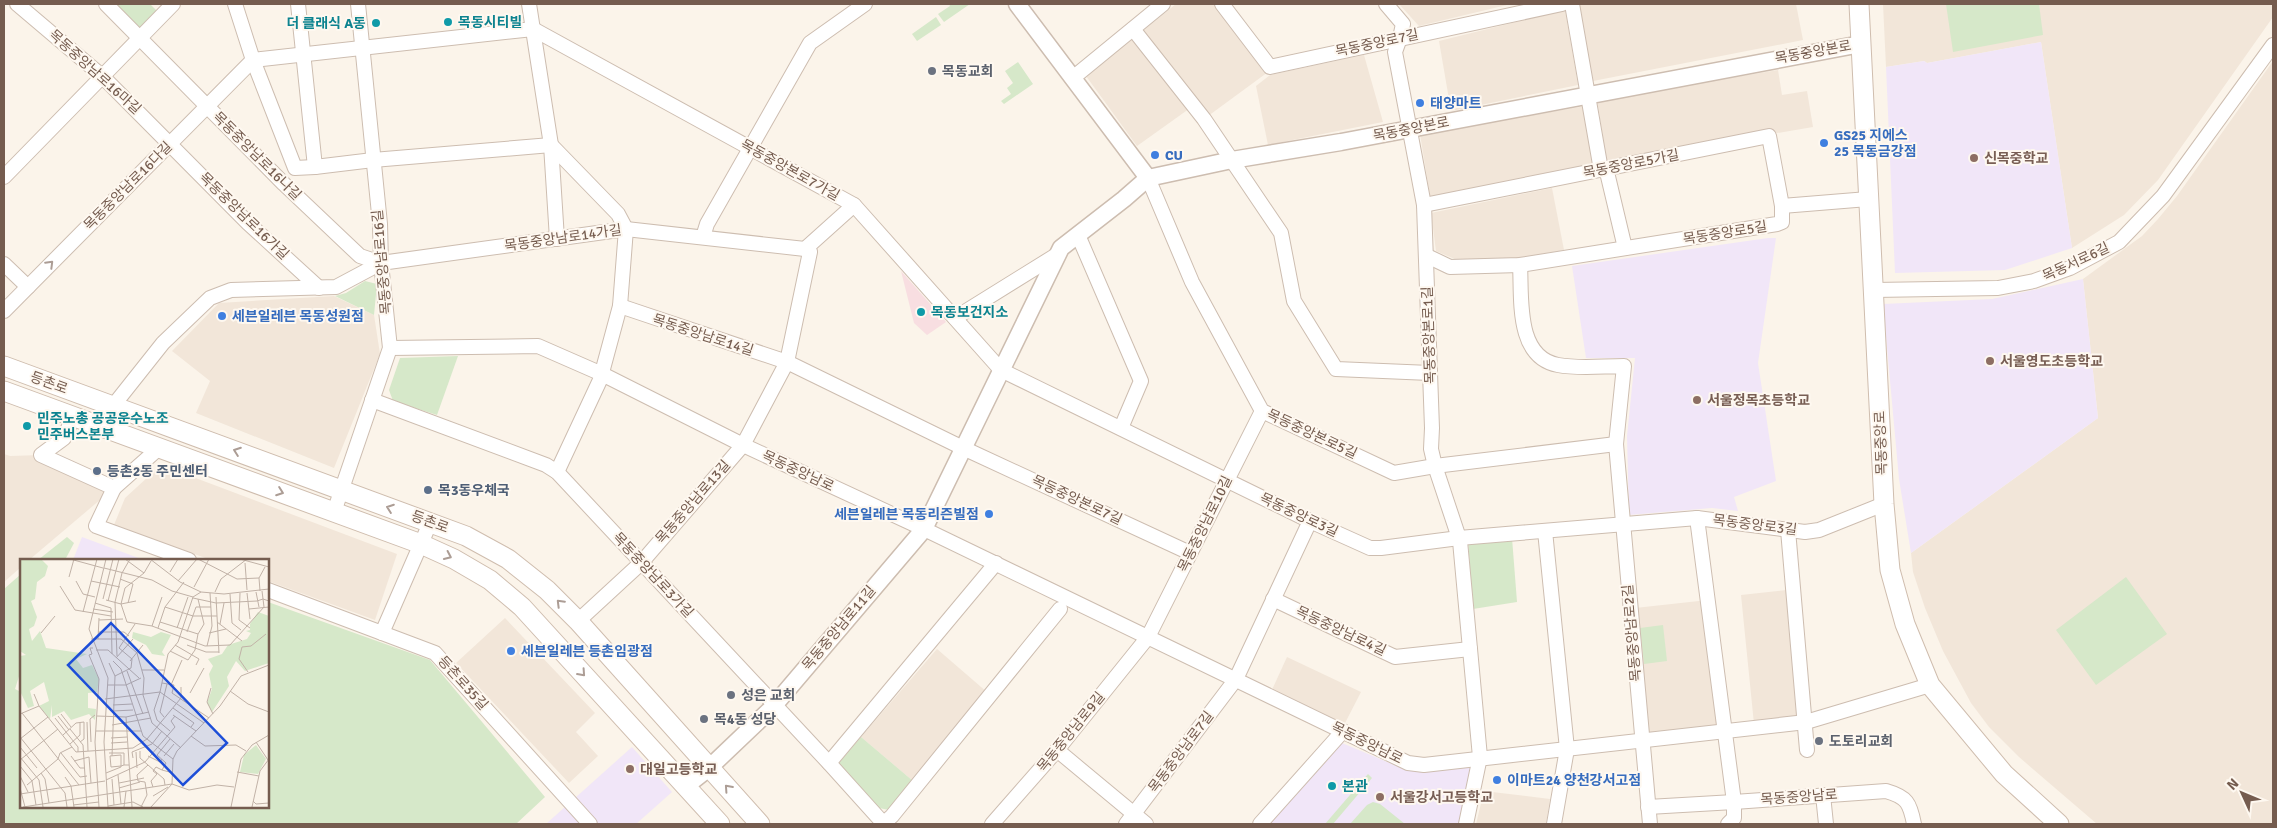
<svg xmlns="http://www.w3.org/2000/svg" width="2277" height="828" viewBox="0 0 2277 828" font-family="Signika,'Noto Sans KR',sans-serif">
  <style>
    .residential { fill: #f2e6d9 }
    .education { fill: #f1e6f8 }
    .medical { fill: #f8dee1 }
    .green { fill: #d6e8c9 }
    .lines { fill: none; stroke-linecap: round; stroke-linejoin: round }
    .minor-casing { stroke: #cdbdb0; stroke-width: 16 }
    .tertiary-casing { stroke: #cdbdb0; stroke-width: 19 }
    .secondary-casing { stroke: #cfbdae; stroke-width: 21 }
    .minor { stroke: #fff; stroke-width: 14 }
    .tertiary { stroke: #fff; stroke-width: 16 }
    .secondary { stroke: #fff; stroke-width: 19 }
    .oneway { stroke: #ac9d95 }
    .culture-dot { fill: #0f9aa8; stroke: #fef8f0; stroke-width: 2 }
    .worship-dot { fill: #6b7280; stroke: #fef8f0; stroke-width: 2 }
    .shop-dot { fill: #3f7fe0; stroke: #fef8f0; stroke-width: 2 }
    .education-dot { fill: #8d6e63; stroke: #fef8f0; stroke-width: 2 }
    .service-dot { fill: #5c6f8a; stroke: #fef8f0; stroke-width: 2 }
    .labels { text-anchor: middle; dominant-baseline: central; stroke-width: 4; stroke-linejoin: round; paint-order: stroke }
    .culture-label { font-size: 14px; font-weight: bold; fill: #0d838f; stroke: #fef8f0; text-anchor: start }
    .street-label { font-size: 14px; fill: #755c4f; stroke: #fef8f0 }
    .worship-label { font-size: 14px; font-weight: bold; fill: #5b616d; stroke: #fef8f0; text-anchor: start }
    .shop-label { font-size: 14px; font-weight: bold; fill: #366cbe; stroke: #fef8f0; text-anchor: start }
    .education-label { font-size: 14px; font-weight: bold; fill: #785e54; stroke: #fef8f0; text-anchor: start }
    .service-label { font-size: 14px; font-weight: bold; fill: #4e5e75; stroke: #fef8f0; text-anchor: start }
    .inset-road { fill: none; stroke: #c1b2a7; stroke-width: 1 }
    .view { fill: #1d4ed8; fill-opacity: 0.15; stroke: #1d4ed8; stroke-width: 2.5 }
    .inset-edge { fill: none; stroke: #755c4f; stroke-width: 2.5 }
  </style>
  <rect width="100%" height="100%" fill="#fbf4ea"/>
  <g class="residential">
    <path d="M1176,4H1214L1268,72L1204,119L1193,106L1137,146L1086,76Z"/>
    <path d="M1399,4H1511L1419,26Z"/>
    <path d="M1578,4H1796L1803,40L1593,81Z"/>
    <path d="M1883,4H2273V17L2158,180L2124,215L2072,248L2041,42L1927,63L1924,61L1886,67Z"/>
    <path d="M1565,10L1578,85L1451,111L1439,41Z"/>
    <path d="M1364,55L1383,122L1268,145L1256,86L1270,75Z"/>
    <path d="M2273,61V824H2097L2019,757L1989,727L1971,703L1943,651L1925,608L1913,572L1911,553L2098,418L2083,279L2142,236L2158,219L2177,196Z"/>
    <path d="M1778,70L1782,95L1807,91L1813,127L1607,162L1597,100Z"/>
    <path d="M1586,106L1596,168L1430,196L1420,134Z"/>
    <path d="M1552,188L1564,250L1514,259L1457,260L1436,251L1431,213Z"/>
    <path d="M334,296L374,315L380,354L334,468L196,413L210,381L172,351L219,303Z"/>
    <path d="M4,454L10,456L41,455L114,488L29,560H21V567L4,582Z"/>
    <path d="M161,465L397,554L375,620L268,581V560H211L114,525L125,498Z"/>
    <path d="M1786,590L1799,718L1754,724L1741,595Z"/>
    <path d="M1708,600L1726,726L1646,736L1635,608Z"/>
    <path d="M505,618L595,713L576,732L598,756L569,783L456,663Z"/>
    <path d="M937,649L988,693L913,781L861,737Z"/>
    <path d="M1287,657L1361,692L1344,725L1271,692Z"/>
    <path d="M1484,791L1550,799L1546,824H1476Z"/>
  </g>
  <g class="education">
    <path d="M2041,42L2072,248L2005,270L1895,273L1886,67L1924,61L1927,63Z"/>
    <path d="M1768,238H1776L1758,363L1776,481L1734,497L1738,511L1712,508L1629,515L1627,436L1635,358H1586L1572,266Z"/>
    <path d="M2083,279L2098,418L1911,553L1899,479L1883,304L1992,299Z"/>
    <path d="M82,537L144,560H73Z"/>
    <path d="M1342,743L1404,769H1437L1473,763L1460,824H1269Z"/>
    <path d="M632,747L672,792L636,824H546Z"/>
  </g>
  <path class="medical" d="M901,271L946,322L927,335L914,323Z"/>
  <g class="green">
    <path d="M115,4H150L158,12L140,31Z"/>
    <path d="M949,4H970L944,22L938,14L950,6Z"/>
    <path d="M1946,4H2039L2043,35L1953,52Z"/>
    <path d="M936,17L941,25L917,41L912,34Z"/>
    <path d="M1018,62L1033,84L1004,104L1001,101L1011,94L1007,88L1013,83L1005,71Z"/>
    <path d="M365,281L377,284L374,315L335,296L346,293Z"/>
    <path d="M458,356L437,415L393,401L389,390L400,358Z"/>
    <path d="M67,537L74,543L65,560H38Z"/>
    <path d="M1512,538L1517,602L1473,609L1468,541Z"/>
    <path d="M21,574V670L15,689L21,692V807H268V602L430,660L545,797L516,824H4V589Z"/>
    <path d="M2126,577L2167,634L2096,685L2056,630Z"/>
    <path d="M1663,625L1667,661L1644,664L1640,628Z"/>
    <path d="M861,737L913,781L889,810L874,807L838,764Z"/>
    <path d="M1368,774L1372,778L1333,824H1325Z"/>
    <path d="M1373,802L1380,804L1405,824H1350L1367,805Z"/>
  </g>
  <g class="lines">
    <g class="minor-casing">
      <g id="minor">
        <path d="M17,4L102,76L248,223L319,288"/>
        <path d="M106,4L284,184L360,256L381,263"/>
        <path d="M235,4L253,60L295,168L315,167"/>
        <path d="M298,4L315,167L373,160L551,145L618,214L626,229L620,306L600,380L557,472"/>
        <path d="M529,4L551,145L557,239"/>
        <path d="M1222,4L1270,67L1562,4"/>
        <path d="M1386,4L1403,24L1400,38L1395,52L1424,205L1432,428L1431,449L1435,466L1460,541L1480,757L1466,824"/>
        <path d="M1572,4L1601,170"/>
        <path d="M1133,29L1204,119L1281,233L1294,301L1336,369L1430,373"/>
        <path d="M1074,77L1163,4"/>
        <path d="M1606,168L1625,248"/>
        <path d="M4,177L173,4"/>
        <path d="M1148,178L1192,282L1262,411L1394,473L1435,466L1616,444"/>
        <path d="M1424,205L1769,136L1782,206"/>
        <path d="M1078,235L1141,381L1121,428"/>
        <path d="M703,237L707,224L810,43L865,4"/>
        <path d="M1427,256L1450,267L1520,265L1777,224L1782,222V206L1868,199"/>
        <path d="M4,264L28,287"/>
        <path d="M1520,265C1522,297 1515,357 1558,365C1579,369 1603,366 1624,366L1616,444L1650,824"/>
        <path d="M1874,290L1998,288L2034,281L2070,268L2119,242L2163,196L2273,45"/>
        <path d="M620,306L787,362L963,448L1190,553"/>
        <path d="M4,311L253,60L533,29L854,205L1001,370L1310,521L1370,548H1381L1459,538L1697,518L1805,532L1819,530L1884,504"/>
        <path d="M955,318L1058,254"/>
        <path d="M390,348L538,346L602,374L743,445L924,529L1408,763L1424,765L1806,722L1930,685"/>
        <path d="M372,400L546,465L557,472L829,763L884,824"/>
        <path d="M113,406L163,343L210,298L231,290L336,287L381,263L626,229L805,249"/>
        <path d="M73,417L64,438L41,455L114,488L96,526L189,560"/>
        <path d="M114,488L159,448"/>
        <path d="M334,512L390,348L381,263L380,224L358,4"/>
        <path d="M1697,518L1734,802L1886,791C1907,797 1910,803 1914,824"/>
        <path d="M1788,530L1807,750"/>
        <path d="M1545,531L1567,749L1554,824"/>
        <path d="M268,590L435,653L590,824"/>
        <path d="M1273,599L1395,657L1470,649"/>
        <path d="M578,621L641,563L743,445L787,362L810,252L805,249L854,205"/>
        <path d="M382,633L430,523"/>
        <path d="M1057,750L1146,824"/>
        <path d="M829,763L996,563"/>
        <path d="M1823,795L1826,824"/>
        <path d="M1648,807L1734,802V818L1728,824"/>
        <path d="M883,824L892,816L1060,609"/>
        <path d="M992,824L1057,750L1148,637L1262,411"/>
        <path d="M1126,824L1236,679L1310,521"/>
        <path d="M1260,824L1343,731"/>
      </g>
    </g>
    <g class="tertiary-casing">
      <g id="tertiary">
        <path d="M1017,4L1148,178L1232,160L1341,142L1861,44"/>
        <path d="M686,786L709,768L771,709L924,529L1061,248L1124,199L1148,178"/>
      </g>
    </g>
    <g class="secondary-casing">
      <g id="secondary">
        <path d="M1859,4L1884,504L1890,570L1905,624L1930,685L2004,774L2059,824"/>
        <path d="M4,366L466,536L508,559L547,590L578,621L760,824"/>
        <path d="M4,391L421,544L454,559L490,580L522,607L720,824"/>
      </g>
    </g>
    <use href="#minor" class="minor"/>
    <use href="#tertiary" class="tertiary"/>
    <use href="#secondary" class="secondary"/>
  </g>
  <defs><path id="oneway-chevron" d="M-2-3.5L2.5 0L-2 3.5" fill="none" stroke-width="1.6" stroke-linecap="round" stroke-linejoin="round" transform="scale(1.25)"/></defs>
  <g class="oneway">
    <use href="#oneway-chevron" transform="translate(50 264) rotate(-45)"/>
    <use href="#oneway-chevron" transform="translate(237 451) rotate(-160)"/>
    <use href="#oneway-chevron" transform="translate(280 492) rotate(20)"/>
    <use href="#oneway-chevron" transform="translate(390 508) rotate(-160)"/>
    <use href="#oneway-chevron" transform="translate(448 556) rotate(25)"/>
    <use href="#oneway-chevron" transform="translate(560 603) rotate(-135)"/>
    <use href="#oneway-chevron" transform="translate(582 673) rotate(48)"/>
    <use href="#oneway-chevron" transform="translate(728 788) rotate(-132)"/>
  </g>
  <g class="culture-dot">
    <circle cx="448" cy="22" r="5"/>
    <circle cx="376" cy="23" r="5"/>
    <circle cx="921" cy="312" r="5"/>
    <circle cx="27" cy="426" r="5"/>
    <circle cx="1332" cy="786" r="5"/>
  </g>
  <g class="worship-dot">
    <circle cx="932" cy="71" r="5"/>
    <circle cx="731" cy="695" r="5"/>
    <circle cx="704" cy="719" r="5"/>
    <circle cx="1819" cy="741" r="5"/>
  </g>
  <g class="shop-dot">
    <circle cx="1420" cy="103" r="5"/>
    <circle cx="1824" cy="143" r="5"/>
    <circle cx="1155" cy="155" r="5"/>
    <circle cx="222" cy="316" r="5"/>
    <circle cx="989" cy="514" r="5"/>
    <circle cx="511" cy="651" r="5"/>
    <circle cx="1497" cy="780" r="5"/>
  </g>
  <g class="education-dot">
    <circle cx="1974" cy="158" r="5"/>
    <circle cx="1990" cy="361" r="5"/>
    <circle cx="1697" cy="400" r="5"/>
    <circle cx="630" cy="769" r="5"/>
    <circle cx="1380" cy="797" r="5"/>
  </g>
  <g class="service-dot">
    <circle cx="97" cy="471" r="5"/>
    <circle cx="428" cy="490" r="5"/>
  </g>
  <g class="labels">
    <g class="culture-label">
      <text x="458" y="22">목동시티빌</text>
      <text x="366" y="23" text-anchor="end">더 클래식 A동</text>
      <text x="931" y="312">목동보건지소</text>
      <text x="37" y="418">민주노총 공공운수노조<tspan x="37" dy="16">민주버스본부</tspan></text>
      <text x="1342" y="786">본관</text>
    </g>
    <g class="street-label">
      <text transform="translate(1377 43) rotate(-12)">목동중앙로7길</text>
      <text transform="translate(1813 52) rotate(-10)">목동중앙본로</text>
      <text transform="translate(95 72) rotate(42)">목동중앙남로16마길</text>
      <text transform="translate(1411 129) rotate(-11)">목동중앙본로</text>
      <text transform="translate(257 156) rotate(45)">목동중앙남로16나길</text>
      <text transform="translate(1631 164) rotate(-11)">목동중앙로5가길</text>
      <text transform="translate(790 170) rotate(29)">목동중앙본로7가길</text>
      <text transform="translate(128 186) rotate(-45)">목동중앙남로16다길</text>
      <text transform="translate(244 216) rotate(44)">목동중앙남로16가길</text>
      <text transform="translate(1725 233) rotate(-9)">목동중앙로5길</text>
      <text transform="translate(563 238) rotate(-8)">목동중앙남로14가길</text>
      <text transform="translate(382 262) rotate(-95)">목동중앙남로16길</text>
      <text transform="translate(2076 262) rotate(-25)">목동서로6길</text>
      <text transform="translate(703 335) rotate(18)">목동중앙남로14길</text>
      <text transform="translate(1429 335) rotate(-92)">목동중앙본로1길</text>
      <text transform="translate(49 383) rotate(20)">등촌로</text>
      <text transform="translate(1312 434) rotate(25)">목동중앙본로5길</text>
      <text transform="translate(1881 443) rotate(-92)">목동중앙로</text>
      <text transform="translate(798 471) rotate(25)">목동중앙남로</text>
      <text transform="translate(1077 500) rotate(25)">목동중앙본로7길</text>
      <text transform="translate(693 502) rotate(-49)">목동중앙남로13길</text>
      <text transform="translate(1299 515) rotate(25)">목동중앙로3길</text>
      <text transform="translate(430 522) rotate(20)">등촌로</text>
      <text transform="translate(1205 524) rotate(-64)">목동중앙남로10길</text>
      <text transform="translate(1755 525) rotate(7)">목동중앙로3길</text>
      <text transform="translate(653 575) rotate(47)">목동중앙남로3가길</text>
      <text transform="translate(839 628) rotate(-50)">목동중앙남로11길</text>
      <text transform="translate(1341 631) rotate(25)">목동중앙남로4길</text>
      <text transform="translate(1632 633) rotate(-95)">목동중앙남로2길</text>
      <text transform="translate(463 683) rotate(48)">등촌로35길</text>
      <text transform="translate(1071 732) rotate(-51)">목동중앙남로9길</text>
      <text transform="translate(1367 743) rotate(26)">목동중앙남로</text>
      <text transform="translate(1181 752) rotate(-53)">목동중앙남로7길</text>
      <text transform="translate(1799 797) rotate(-4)">목동중앙남로</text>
    </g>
    <g class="worship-label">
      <text x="942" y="71">목동교회</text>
      <text x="741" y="695">성은 교회</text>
      <text x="714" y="719">목4동 성당</text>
      <text x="1829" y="741">도토리교회</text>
    </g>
    <g class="shop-label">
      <text x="1430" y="103">태양마트</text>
      <text x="1834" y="135">GS25 지에스<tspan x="1834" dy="16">25 목동금강점</tspan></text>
      <text x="1165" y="155">CU</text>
      <text x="232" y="316">세븐일레븐 목동성원점</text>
      <text x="979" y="514" text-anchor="end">세븐일레븐 목동리즌빌점</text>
      <text x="521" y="651">세븐일레븐 등촌임광점</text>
      <text x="1507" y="780">이마트24 양천강서고점</text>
    </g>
    <g class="education-label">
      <text x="1984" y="158">신목중학교</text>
      <text x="2000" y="361">서울영도초등학교</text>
      <text x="1707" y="400">서울정목초등학교</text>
      <text x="640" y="769">대일고등학교</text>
      <text x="1390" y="797">서울강서고등학교</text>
    </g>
    <g class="service-label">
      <text x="107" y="471">등촌2동 주민센터</text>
      <text x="438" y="490">목3동우체국</text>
    </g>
  </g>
  <g transform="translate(20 559)">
    <rect width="249" height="249" fill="#fbf4ea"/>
    <path d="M0,0H21L28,7L25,17L17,23L15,40L11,42L17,58L14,67L9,70L12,82L20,72L26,89L67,95L56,100L63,109L72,106L79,120L77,133L68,134V149L76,150L75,161L69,155L51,161L44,152L32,158V146L30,160L19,147L29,142L24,123L10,132L14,147L8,149L0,132V97L6,96L0,92ZM238,53L249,57V104L225,112L216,102L207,118L209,127L192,153L187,144L192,130L189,115L193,107L188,100L202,95L208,86L227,80L231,74L226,72L230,71V65ZM113,73L131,78L141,73L151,76L142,93L145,97L132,95L126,86L112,79ZM236,186L246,200L238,215L220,213L224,196Z" fill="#d6e8c9"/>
    <path class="inset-road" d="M50,0L83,9M86,0L69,70L88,119L84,183L88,248M105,0L124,14M130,0L160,23L181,33L204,35L249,30M178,0L217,20L239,19M220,0L249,8M131,2L124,14L105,29L101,45L107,63L132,67L185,87L210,86L244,48L243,40L249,42M225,4L227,31M84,9L132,21L152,32L173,38M150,13L158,0M49,18L54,0M100,20L113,25L108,44M56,22L63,35L75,38M71,22L100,28M158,22L177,0M40,27L55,51L91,57M174,28L189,0M240,32L239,19L245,8M181,33L173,38L158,83L148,95L140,133L184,164M195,33L201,20L227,0M236,33L239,48M220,34L219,61L230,69M227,34L230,60M210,35L212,64L221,71M196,38L199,94M173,39L196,44L237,42L243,40L242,32M83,40L93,0M86,41L101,45L116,42M88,42L99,0M75,44L91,49L92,95M145,48L173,57H197M73,50L93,53M229,50L249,48M63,53L77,0M79,61L103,60M140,63L178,75L184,65L178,40M197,63L222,82M200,65L204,44M132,67L142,38M138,69L145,48L164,23M157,69L168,38M78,73H104L109,77M167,73L176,48H191M21,74L35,57M189,74L206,70M71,80H101L117,94L124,119L123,136L132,164L161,189M78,80L79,59M155,86L179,100L176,106M167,86L186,93H199M187,87L192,67L190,34M73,89H70L72,95L69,96L79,120L75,183L79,248M76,91H88L119,119M150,92L168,101L175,91L178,75M97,97L95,43L102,14L110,0M96,99L113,80M93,102L101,110L123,177L153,200M110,102L123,86M89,104L95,117L92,197M122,111H144M107,112L123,155M228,113L219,100L222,88L231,87L246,75M95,117L111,109L112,100L99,89L115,65M142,124L154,126L152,134L189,159M88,126H106L121,119M151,126L162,101M191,129L187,143L193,155M210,132L228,145L249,153M170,134L184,109M14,135L19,147L56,193L113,189L127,180L161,139V128M85,140L140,133L134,151L137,161L150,172M93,146L112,145M153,149L174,164L171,168M93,152L113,151M2,154L59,226M0,155L19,147M41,155L51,168M153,156L176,172M38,157L49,171M77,157L106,158L129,153M106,158L112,248M144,158L140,153L147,125M35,159L46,173M67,163L68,192M92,166L131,159M50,170L63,186L67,248M76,172H121M46,173L58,188V193M43,176L56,164L64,163V180L60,183M171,177L185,187L216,186L226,192M0,178L45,234L47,248M91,179L107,178M0,180L28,158M150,180L137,196L146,204L142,211L153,214M71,183L70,160L75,156M236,183L248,201M91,184L107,183M50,185L60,176V163M0,188L17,209M120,192V199L144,220L145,226M116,193L117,209M41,194L60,218L67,217M89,194H104V206M51,197L60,209H64M128,197L140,203L142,200M144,197L154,185M0,198L19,221L23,248M113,199L112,193L132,185L142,172M0,201L38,170M54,202L69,198L71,224M0,207L12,222L16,246M217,213L239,217M21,214L25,220L29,244M86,214L101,208V196L90,197L91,208L101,207L104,206H109M98,216L101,245M0,217L8,233M45,218L51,227L54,248M92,220L94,246M86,221L125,203L155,168L151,162L155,157M99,224L124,219M7,226L38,200L40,194L52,188M133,228L131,222L137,215L133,212L136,208L142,211M0,229L5,248M99,229L120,223M0,235L85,222M133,237L148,228M233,242L236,245L249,244M53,246L79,243M88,247L113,243L123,248M3,248L152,225L169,231L197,226L214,228M104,248L106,232M121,248L127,236L125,223L118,222L117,216L128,206M131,248L152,225L153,200L157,192L200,147L221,117L249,106M211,248L221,200L232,186L249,176M232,248L240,212L249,200"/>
    <path class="view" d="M91,64L207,184L163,226L48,106Z"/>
    <rect width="249" height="249" class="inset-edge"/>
  </g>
  <rect width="2277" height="828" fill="none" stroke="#755c4f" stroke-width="10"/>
  <g transform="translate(2242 793) rotate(314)" stroke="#fef8f0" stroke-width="4" paint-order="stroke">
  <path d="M0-4L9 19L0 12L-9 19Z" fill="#755c4f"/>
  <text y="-8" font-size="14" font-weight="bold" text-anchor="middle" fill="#755c4f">N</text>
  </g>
</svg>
